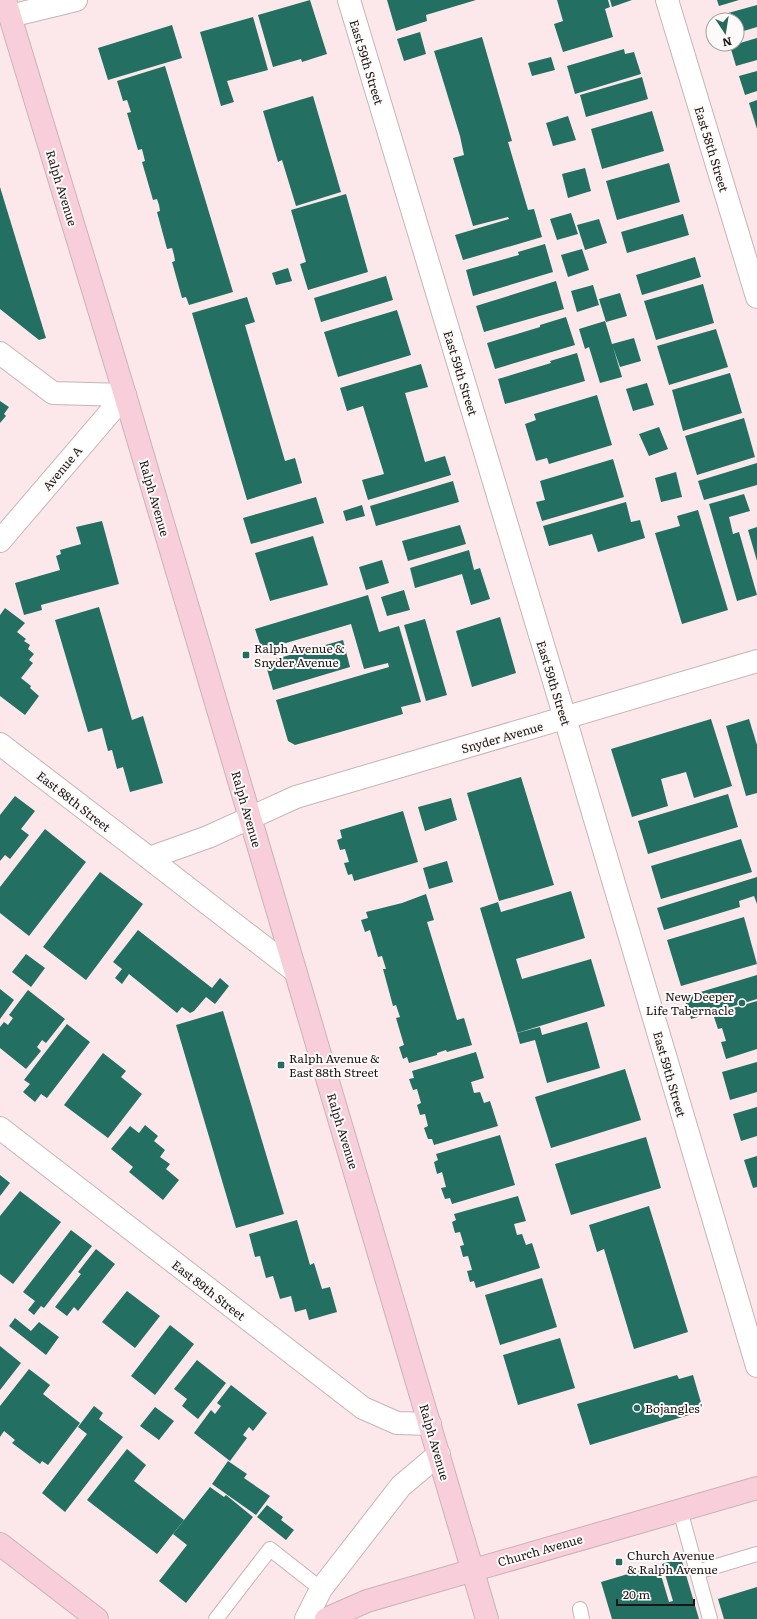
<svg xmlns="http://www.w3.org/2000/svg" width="757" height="1619" viewBox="0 0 757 1619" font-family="Literata,serif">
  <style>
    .building { fill: #236f62 }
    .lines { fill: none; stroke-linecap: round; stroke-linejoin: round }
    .lane-casing { stroke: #c7b4b7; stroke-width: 16 }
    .street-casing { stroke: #c7b4b7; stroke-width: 24 }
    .secondary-casing { stroke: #c7b4b7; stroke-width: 24 }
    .lane { stroke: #fff; stroke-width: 14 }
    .street { stroke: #fff; stroke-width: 22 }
    .secondary { stroke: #f8ceda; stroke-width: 22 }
    .poi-dot { fill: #246a5d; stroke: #fefafa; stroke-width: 1.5 }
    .labels { text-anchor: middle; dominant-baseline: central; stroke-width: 4; stroke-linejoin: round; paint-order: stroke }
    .street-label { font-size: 12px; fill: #1c1617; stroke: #fefafa }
    .poi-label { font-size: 12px; fill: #1c1617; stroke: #fefafa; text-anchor: start }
  </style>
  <rect width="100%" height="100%" fill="#fce8eb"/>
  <g class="building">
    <path d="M310,0L327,54L302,62L301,59L273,67L258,15Z"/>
    <path d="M387,0H476L426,15L427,21L396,31Z"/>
    <path d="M557,0H608L610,7L605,9L613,37L563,52L554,24L563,21Z"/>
    <path d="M610,0H632L612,7Z"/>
    <path d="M717,0H739L719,6Z"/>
    <path d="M757,5V27L737,33V20H723L721,15Z"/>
    <path d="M253,17L268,70L227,81L234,102L221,106L200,32Z"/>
    <path d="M172,25L182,58L108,80L98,48Z"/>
    <path d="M420,32L426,54L404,61L397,39Z"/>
    <path d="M482,37L512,141L508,142L528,210L534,209L542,237L463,260L455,235L509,219L508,217L473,226L453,158L464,155L460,136L434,51Z"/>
    <path d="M757,38V60L736,66L730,46Z"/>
    <path d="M624,49L625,54L634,52L641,74L575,94L567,66Z"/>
    <path d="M551,57L555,70L532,76L528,63Z"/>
    <path d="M165,66L233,292L189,305L186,297L182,298L172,262L175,261L174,255L172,248L167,249L157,212L160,211L159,205L157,199L153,200L142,162L145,161L142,149L138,150L127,113L131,112L127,100L123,101L117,81Z"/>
    <path d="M757,71V91L745,95L739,76Z"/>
    <path d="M642,77L648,99L586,117L580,95Z"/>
    <path d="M313,96L341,192L296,206L282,160L278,162L263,111Z"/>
    <path d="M757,100V129L749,103Z"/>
    <path d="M652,111L664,151L602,169L591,129Z"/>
    <path d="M568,116L576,140L553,146L546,123Z"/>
    <path d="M669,163L680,202L617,220L606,181Z"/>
    <path d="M585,168L591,191L568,198L562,174Z"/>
    <path d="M0,187L46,338L39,340L0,309Z"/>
    <path d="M346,194L368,272L308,290L300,264L306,262L291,210Z"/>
    <path d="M571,213L578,234L557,240L550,219Z"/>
    <path d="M683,214L689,235L627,253L621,232Z"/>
    <path d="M599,219L607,243L585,250L577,225Z"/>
    <path d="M545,244L553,272L473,296L466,270L519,255L518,252Z"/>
    <path d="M582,249L589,270L568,277L561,255Z"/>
    <path d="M695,257L701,277L642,295L636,275Z"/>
    <path d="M288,268L292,281L276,285L272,273Z"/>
    <path d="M386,276L393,300L321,322L314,298Z"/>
    <path d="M556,281L564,309L484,332L476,306Z"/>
    <path d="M703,284L714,323L656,340L644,301Z"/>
    <path d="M593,285L599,305L577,312L571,291Z"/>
    <path d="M620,293L627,316L606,322L599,299Z"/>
    <path d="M247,297L255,322L245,325L285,461L295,458L302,483L247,500L192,313Z"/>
    <path d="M397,310L411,355L338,377L324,332Z"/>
    <path d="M566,317L575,345L495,369L487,343L540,327V325Z"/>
    <path d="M605,321L612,344L634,338L641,361L620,367L613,347L622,377L600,383L589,347L585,349L579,329Z"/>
    <path d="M716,329L728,367L669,385L657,346Z"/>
    <path d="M577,353L585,381L505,404L498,379L551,363L550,361Z"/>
    <path d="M421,364L428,387L405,393L425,462L445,456L451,475L368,500L362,480L384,474L363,406L347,411L340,388Z"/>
    <path d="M730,373L742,413L683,431L672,390Z"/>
    <path d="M647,383L654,405L633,411L626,389Z"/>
    <path d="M597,395L612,445L549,464L547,458L536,461L525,424L536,420L534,414Z"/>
    <path d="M0,401L9,407L4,414L6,416L0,423Z"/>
    <path d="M744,418L755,457L697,475L685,436Z"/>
    <path d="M659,427L668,449L649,456L639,434Z"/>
    <path d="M613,459L624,497L542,521L536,502L545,500L540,481Z"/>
    <path d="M757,463V485L704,500L698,481Z"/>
    <path d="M676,472L682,497L661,502L655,478Z"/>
    <path d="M453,481L459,502L376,526L370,506Z"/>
    <path d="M744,494L750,511L729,517L733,534L739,532L757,595L737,601L709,504Z"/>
    <path d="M316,497L324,523L251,544L243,518Z"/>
    <path d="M626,502L631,522L640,520L645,538L598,552L592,534L549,546L543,526Z"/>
    <path d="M362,505L365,516L346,521L343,511Z"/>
    <path d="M698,510L728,610L682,624L655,533L680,526L677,516Z"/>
    <path d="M102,521L119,584L41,605L42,610L24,615L15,583L60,570L56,556L61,554L60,550L81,544L76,527Z"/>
    <path d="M460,525L466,544L408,561L402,541Z"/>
    <path d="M757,527V561L748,530Z"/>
    <path d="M313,536L328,585L270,601L255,553Z"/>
    <path d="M469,550L474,570L480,568L490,599L471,605L462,574L415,588L410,568Z"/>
    <path d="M382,560L389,583L366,590L359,567Z"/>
    <path d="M404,590L410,610L387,616L381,597Z"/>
    <path d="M368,595L379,632L399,626L421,702L401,707L403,714L295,745L288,741L276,700L389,667L388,663L364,669L351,624L262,650L255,629Z"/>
    <path d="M99,607L132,720L143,716L163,783L130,792L123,767L117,769L112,750L108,751L102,728L88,732L55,620Z"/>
    <path d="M5,608L25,623L17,632L26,639L24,641L30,645L28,649L34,654L29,660L33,663L21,678L31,686L30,688L39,696L25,715L0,696V615Z"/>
    <path d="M500,617L516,673L472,687L456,631Z"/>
    <path d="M425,619L447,695L426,701L404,625Z"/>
    <path d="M343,640L350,667L273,690L265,662Z"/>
    <path d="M711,719L732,786L694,798L686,772L661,779L668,806L632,817L611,749Z"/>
    <path d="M749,719L757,745V793L746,796L726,726Z"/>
    <path d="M521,777L554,885L499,901L467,793Z"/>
    <path d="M728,794L738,827L648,854L638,821Z"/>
    <path d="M15,796L35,811L21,829L29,835L10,859L5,855L0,861V815Z"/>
    <path d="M451,798L457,820L425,831L418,807Z"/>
    <path d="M403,811L418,862L354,881L352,874L348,875L344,863L349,862L345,849L340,850L337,840L342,838L340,830Z"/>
    <path d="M45,829L86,862L29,936L0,913V887Z"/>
    <path d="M741,839L752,872L661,899L651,866Z"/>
    <path d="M447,861L453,882L429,889L423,868Z"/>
    <path d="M100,872L143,904L86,980L43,947Z"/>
    <path d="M757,877V904L754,896L739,901L740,907L664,930L657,908Z"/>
    <path d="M571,891L585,938L516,959L522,979L591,959L605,1006L517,1033L480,908L498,902L501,912Z"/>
    <path d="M426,894L434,920L427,922L457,1020L464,1018L472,1045L447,1052L446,1050L437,1053V1055L409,1063L407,1057L403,1059L399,1047L404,1045L396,1018L400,1017L396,1005L393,1006L383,969H386L382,956L378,957L370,930L365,932L361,920L368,918L366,912L402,903Z"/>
    <path d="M744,917L757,964L681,986L667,940Z"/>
    <path d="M138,930L212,988L220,978L229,986L215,1004L206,997L194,1011L190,1013L182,1007L177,1013L129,974L122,984L115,978L122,969L113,962Z"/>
    <path d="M26,954L45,968L31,987L12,972Z"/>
    <path d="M757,975V999L691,1019L684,997Z"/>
    <path d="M0,989L14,1000L0,1019Z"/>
    <path d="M28,990L65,1019L46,1043L42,1040L37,1047L41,1051L26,1069L0,1048V1027L4,1022L8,1025L13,1018L9,1015Z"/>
    <path d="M757,1001V1049L726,1059L721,1042L726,1041L722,1028L718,1029L713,1014Z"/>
    <path d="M223,1011L284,1214L236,1228L176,1025Z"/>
    <path d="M587,1022L600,1068L547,1083L535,1040L520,1044L517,1033L540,1027L542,1035Z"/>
    <path d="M67,1024L90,1042L47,1098L41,1094L35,1102L23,1092L30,1084L24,1080Z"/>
    <path d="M476,1052L484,1078L471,1082L474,1093L480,1092L484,1103L490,1101L498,1126L434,1145L432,1139H428L424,1128L428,1126L425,1114L420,1115L417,1105L421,1103L417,1089L413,1090L409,1079L414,1078L412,1071Z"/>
    <path d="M103,1053L126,1071L121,1077L142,1094L108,1138L64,1105Z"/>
    <path d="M757,1062V1092L730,1100L722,1072Z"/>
    <path d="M625,1069L641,1120L551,1148L535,1097Z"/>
    <path d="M757,1107V1136L741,1141L733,1114Z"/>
    <path d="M145,1125L158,1136L154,1141L165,1150L160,1157L170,1164L166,1169L179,1180L163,1200L129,1172L133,1167L111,1149L130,1126L139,1133Z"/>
    <path d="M500,1135L515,1185L452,1204L450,1198L445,1199L441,1188L446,1187L442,1172L437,1174L434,1162L438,1160L436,1154Z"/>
    <path d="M646,1137L661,1188L571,1215L555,1164Z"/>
    <path d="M757,1156V1187L753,1188L744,1160Z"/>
    <path d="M0,1175L10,1183L0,1196Z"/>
    <path d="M20,1191L61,1222L13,1284L0,1274V1216Z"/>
    <path d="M518,1196L526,1221L514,1224L517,1235L522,1234L526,1245L532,1243L540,1268L476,1288L474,1281L470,1282L467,1271L472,1270L468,1256L463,1257L460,1246L464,1245L460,1232L455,1233L452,1222L456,1220L454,1214Z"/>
    <path d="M649,1206L688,1332L634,1349L604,1249L597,1252L589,1225Z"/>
    <path d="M297,1220L310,1265L314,1263L322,1289L330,1287L337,1312L309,1320L306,1309L295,1312L291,1296L280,1299L273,1276L266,1278L260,1256L255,1257L249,1234Z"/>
    <path d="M71,1230L92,1246L44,1308L41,1306L34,1315L28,1310L35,1301L23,1292Z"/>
    <path d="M96,1249L115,1264L78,1311L74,1307L67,1316L55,1307L81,1274L78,1272Z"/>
    <path d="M542,1278L557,1327L500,1345L485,1295Z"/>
    <path d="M127,1291L160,1316L135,1348L102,1322Z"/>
    <path d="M15,1318L31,1331L39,1322L59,1337L46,1355L9,1326Z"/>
    <path d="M170,1325L194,1344L155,1395L131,1376Z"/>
    <path d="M560,1338L575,1388L518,1405L503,1355Z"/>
    <path d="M0,1346L21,1363L0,1390Z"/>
    <path d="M197,1360L226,1383L198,1419L182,1406L187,1399L174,1389Z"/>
    <path d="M29,1369L50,1385L43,1394L80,1423L48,1465L42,1461L40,1464L12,1443L15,1440L4,1431L0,1437V1406Z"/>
    <path d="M677,1375L679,1379L693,1375L702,1406L688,1411L689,1415L590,1445L577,1404Z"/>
    <path d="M231,1385L267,1413L253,1431L249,1427L243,1435L247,1438L230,1461L194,1433L211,1410L215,1414L221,1406L217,1403Z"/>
    <path d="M94,1406L103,1413L99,1419L123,1437L65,1512L42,1493L87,1434L78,1427Z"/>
    <path d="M155,1407L174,1421L159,1440L140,1426Z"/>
    <path d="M127,1449L146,1465L134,1481L184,1520L157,1554L87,1500Z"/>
    <path d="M228,1461L247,1474L244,1478L270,1496L256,1515L212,1484Z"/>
    <path d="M210,1487L224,1497L226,1495L253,1517L186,1603L159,1581L187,1545L173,1534Z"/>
    <path d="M267,1505L283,1517L281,1520L294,1530L286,1540L257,1517Z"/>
    <path d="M681,1558L699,1619H612L601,1582L658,1565L669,1602L673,1601L662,1564Z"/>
    <path d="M757,1587V1619H724L718,1599Z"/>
  </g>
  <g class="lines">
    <g class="lane-casing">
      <g id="lane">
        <path d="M680,1510L710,1619"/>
        <path d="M697,1572L757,1554"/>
        <path d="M580,1609L582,1619"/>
        <path d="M216,1619L270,1549L321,1589"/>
      </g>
    </g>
    <g class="street-casing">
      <g id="street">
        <path d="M349,0L565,718L757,1366"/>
        <path d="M667,0L757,297"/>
        <path d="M10,16L76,0"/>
        <path d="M0,353L53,393L125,395"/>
        <path d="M0,541L125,395"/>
        <path d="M0,744L149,858L208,837L296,797L757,661"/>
        <path d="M149,858L295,971"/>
        <path d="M0,1128L363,1408L397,1423L430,1424"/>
        <path d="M306,1619L321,1589L401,1486L439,1454"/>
      </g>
    </g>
    <g class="secondary-casing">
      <g id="secondary">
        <path d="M5,0L125,395L487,1619"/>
        <path d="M0,1544L97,1619"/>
        <path d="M326,1619L367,1601L757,1488"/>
      </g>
    </g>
    <use href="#lane" class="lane"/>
    <use href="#street" class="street"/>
    <use href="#secondary" class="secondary"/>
  </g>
  <g class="poi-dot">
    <rect x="242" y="651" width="8" height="8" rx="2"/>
    <circle cx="742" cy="1003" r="4"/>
    <rect x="277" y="1061" width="8" height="8" rx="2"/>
    <circle cx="637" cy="1408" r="4"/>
    <rect x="615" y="1558" width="8" height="8" rx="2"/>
  </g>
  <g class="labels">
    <g class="street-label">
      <text transform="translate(367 62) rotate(73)">East 59th Street</text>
      <text transform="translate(712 149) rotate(73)">East 58th Street</text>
      <text transform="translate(62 188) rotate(73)">Ralph Avenue</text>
      <text transform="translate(461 373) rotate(73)">East 59th Street</text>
      <text transform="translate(62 468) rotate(-50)">Avenue A</text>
      <text transform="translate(155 498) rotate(74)">Ralph Avenue</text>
      <text transform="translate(554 683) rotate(73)">East 59th Street</text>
      <text transform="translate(502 737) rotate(-16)">Snyder Avenue</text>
      <text transform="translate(74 801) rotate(38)">East 88th Street</text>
      <text transform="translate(247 809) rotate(74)">Ralph Avenue</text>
      <text transform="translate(670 1074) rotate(74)">East 59th Street</text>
      <text transform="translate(343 1131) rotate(73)">Ralph Avenue</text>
      <text transform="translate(209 1290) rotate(38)">East 89th Street</text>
      <text transform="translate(435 1442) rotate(74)">Ralph Avenue</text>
      <text transform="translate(540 1550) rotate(-16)">Church Avenue</text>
    </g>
    <g class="poi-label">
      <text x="254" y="648">Ralph Avenue &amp;<tspan x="254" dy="14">Snyder Avenue</tspan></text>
      <text x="734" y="996" text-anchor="end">New Deeper<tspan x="734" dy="14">Life Tabernacle</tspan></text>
      <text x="289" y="1058">Ralph Avenue &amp;<tspan x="289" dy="14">East 88th Street</tspan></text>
      <text x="645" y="1408">Bojangles'</text>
      <text x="627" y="1555">Church Avenue<tspan x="627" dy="14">&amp; Ralph Avenue</tspan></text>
    </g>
  </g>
  <g transform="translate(725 32) rotate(168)"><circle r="19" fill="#fefafa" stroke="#a49f9f"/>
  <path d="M0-3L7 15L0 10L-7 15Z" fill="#246a5d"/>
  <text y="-6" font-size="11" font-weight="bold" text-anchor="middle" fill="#1c1617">N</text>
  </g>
  <path d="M617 1599v6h77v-6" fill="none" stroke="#1c1617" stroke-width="2"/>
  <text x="623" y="1599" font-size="12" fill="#1c1617" stroke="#fefafa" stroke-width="3" paint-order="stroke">20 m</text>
</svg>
